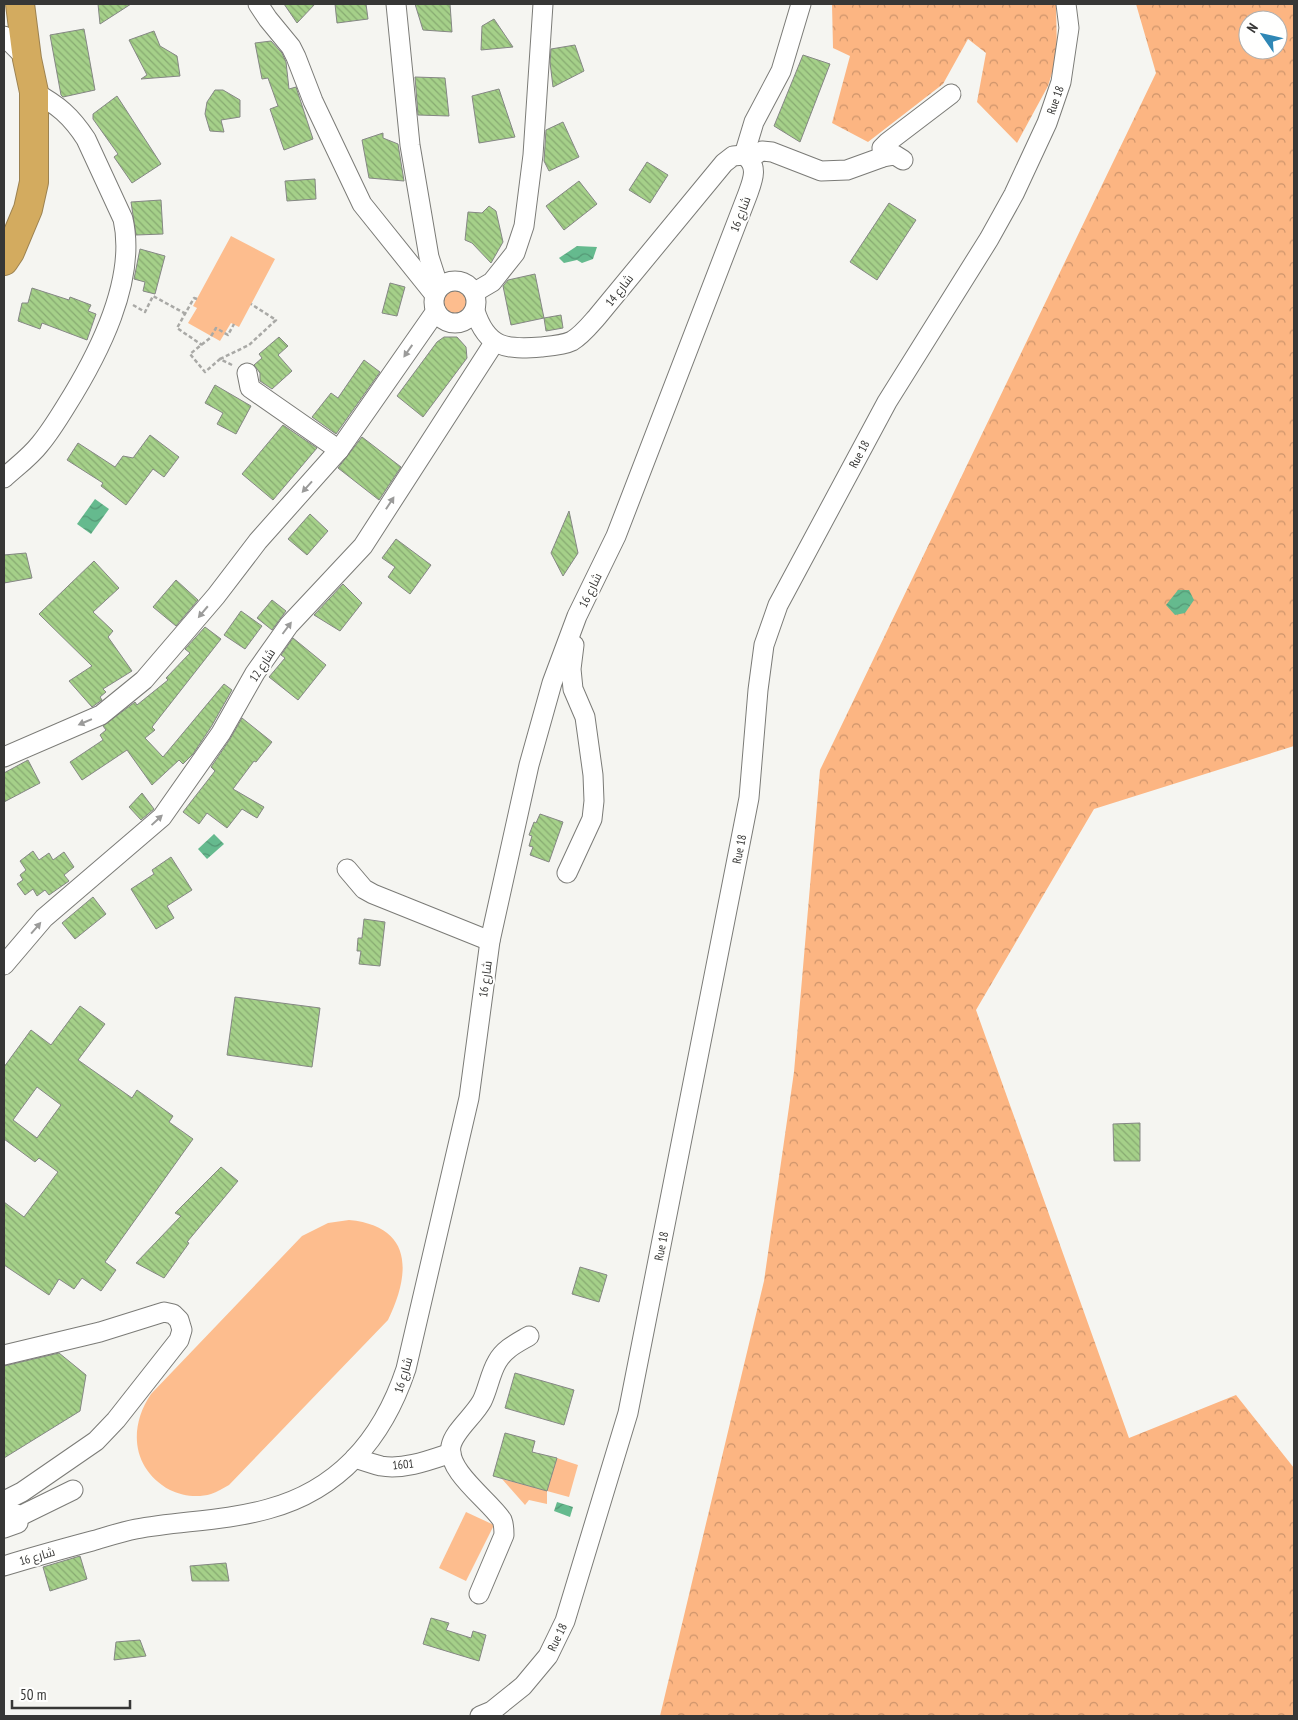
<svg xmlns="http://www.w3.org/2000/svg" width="1298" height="1720" viewBox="0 0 1298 1720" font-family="'PT Sans Narrow',Cairo,sans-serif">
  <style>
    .green { fill: #fdbd8e }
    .forest { fill: url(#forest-crowns); fill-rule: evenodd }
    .water { fill: url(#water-waves) }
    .building { fill: url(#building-back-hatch); stroke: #858784; fill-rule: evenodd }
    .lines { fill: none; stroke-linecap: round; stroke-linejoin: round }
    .minor-casing { stroke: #7b7b77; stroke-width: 21 }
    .highway-casing { stroke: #9c8251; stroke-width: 30 }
    .path { stroke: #a9a9a6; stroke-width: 2.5; stroke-dasharray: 4 2.5; stroke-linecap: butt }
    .minor { stroke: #fff; stroke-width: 19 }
    .highway { stroke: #d3ab5f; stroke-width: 28 }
    .oneway { fill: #9b9b9a }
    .labels { text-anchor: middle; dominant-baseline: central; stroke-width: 4; stroke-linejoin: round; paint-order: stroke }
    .street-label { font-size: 12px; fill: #373736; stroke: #fffffe }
  </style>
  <defs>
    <pattern id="forest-crowns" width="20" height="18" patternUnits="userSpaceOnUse" patternTransform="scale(1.25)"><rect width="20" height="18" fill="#fcb582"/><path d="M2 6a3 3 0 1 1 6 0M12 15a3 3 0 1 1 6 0" fill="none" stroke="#cd946b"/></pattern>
    <pattern id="water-waves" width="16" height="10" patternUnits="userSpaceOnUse" patternTransform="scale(1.25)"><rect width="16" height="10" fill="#65ba8e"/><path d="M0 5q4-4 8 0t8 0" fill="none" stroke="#549875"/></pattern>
    <pattern id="building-back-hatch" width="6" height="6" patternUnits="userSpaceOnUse" patternTransform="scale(1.25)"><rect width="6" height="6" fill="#a5d089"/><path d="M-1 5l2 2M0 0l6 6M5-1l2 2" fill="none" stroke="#87aa71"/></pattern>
  </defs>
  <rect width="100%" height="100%" fill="#f5f5f1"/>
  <g class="green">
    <path d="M231,236L275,259L239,327L231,323L220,341L188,323L197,308L193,306Z"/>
    <circle cx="455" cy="302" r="14"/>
    <path d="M349,1220C413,1226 411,1273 388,1320L229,1485C223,1488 217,1492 211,1494C198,1498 182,1496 170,1490C132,1469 128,1428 151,1394L302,1236L328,1223Z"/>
    <path d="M557,1458L578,1465L569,1497L547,1491V1504L529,1500L525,1505L502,1479L547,1491Z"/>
    <path d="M466,1512L494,1525L466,1581L439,1568Z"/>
  </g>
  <g class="forest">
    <path d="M832,4H1056L1057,57L1048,86L1017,143L977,102L986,53L968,39L943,84L868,142L832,123L850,56L833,48Z"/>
    <path d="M1136,4H1294V746L1094,809L976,1010L1129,1438L1236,1395L1294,1468V1716H660L764,1281L794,1072L820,770L1156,73ZM1248,20H1278V50H1248Z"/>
  </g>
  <g class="water">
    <path d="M577,246L597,247L593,259L582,263L577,260L564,263L559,258Z"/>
    <path d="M95,499L109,509L91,534L77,524Z"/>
    <path d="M1178,590H1189L1194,600L1185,613L1175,615L1166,605Z"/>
    <path d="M214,834L224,844L207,859L198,849Z"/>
    <path d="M557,1502L573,1507L570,1517L554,1511Z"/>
  </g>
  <g class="building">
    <path d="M98,4H131L100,24Z"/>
    <path d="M284,4H315L297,23Z"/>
    <path d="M335,4H366L368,19L337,23Z"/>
    <path d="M415,4H450L452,32L423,30Z"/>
    <path d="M494,19L513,47L481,50L482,26Z"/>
    <path d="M84,29L95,90L63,97L61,95L50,35Z"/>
    <path d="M154,31L160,46L177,56L180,76L141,79L147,75L129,40Z"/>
    <path d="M271,41L282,53L286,62L289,89L296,87L313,139L284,150L270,109L278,106L268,78L262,79L255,43Z"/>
    <path d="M575,45L584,71L553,87L550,62L551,49Z"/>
    <path d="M803,55L830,64L800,142L774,126Z"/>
    <path d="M415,77L445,78L449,116L418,115Z"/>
    <path d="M499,89L515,137L479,143L472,96Z"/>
    <path d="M215,90H223L240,100V117L221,120L224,132L210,131L205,114L207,102Z"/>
    <path d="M117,96L161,164L132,183L114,157L118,154L93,119V114Z"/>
    <path d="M563,122L579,157L549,171L544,161L546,130Z"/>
    <path d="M383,133V138L398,144L404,181L369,178L362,140Z"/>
    <path d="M647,162L668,175L650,203L629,190Z"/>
    <path d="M315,179L316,199L287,201L285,181Z"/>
    <path d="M579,181L597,204L564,230L546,206Z"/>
    <path d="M161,200L163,234L136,235L131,202Z"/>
    <path d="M889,203L916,220L877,280L850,262Z"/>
    <path d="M489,206L496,211L503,242L491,263L472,243L465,240L468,212L482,213Z"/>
    <path d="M140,249L165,256L155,294L143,291L145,282L134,279Z"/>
    <path d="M535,274L544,318L561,315L563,328L546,331L544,318L511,325L503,286L508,280Z"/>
    <path d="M390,283L405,287L397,316L382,313Z"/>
    <path d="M32,288L69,300L70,297L91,305L88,311L96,314L87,340L42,323L40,329L18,321L22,303H28Z"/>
    <path d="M279,337L288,346L278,355L292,371L272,389L260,381V373L254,365L262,358L259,354Z"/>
    <path d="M444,337H457L466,347L467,358L423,417L397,396L437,342Z"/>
    <path d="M364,360L380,372L336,434L312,417L331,393L338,398Z"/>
    <path d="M215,385L251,406L236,434L217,424L223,413L205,403Z"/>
    <path d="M283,425L317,448L273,500L242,474Z"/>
    <path d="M150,435L179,457L164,477L153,469L126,505L101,486L103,483L67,460L78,443L115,467L123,456L133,458Z"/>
    <path d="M362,437L401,467L379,500L338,468Z"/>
    <path d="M569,511L578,553L563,576L551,553Z"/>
    <path d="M310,514L328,531L307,555L288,539Z"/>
    <path d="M396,539L431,565L410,594L388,577L395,567L382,558Z"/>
    <path d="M26,553L32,578L4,583V555Z"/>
    <path d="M94,561L119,588L93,612L113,631L108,637L132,671L103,689L106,692L100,697L102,700L92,707L69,681L92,666L39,614Z"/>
    <path d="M176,580L198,600L176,626L153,607Z"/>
    <path d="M343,584L362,603L340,631L314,615Z"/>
    <path d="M272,600L286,611L272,630L257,618Z"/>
    <path d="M241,611L262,626L245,649L224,635Z"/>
    <path d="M205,627L221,639L152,727L155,730L145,738L163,757L224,684L232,690L211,727L193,754L183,764L179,760L152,785L127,750L82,780L70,762L103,740L100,735L106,730L103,726L135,702L137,705L168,680L166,678L190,653L185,649Z"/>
    <path d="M293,638L326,665L298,700L269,677L285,658L281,655Z"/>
    <path d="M242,718L272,742L256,762L254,761L233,789L264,807L257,818L242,809L227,828L207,813L199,824L183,812L215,771L211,767L230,739Z"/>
    <path d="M28,760L40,783L4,802V773Z"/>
    <path d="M142,793L154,809L141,820L129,807Z"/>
    <path d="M540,814L563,822L549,862L530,855L533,847L529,846L532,836L529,835L534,822L536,823Z"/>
    <path d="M33,851L39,860L49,853L53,860L64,852L74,867L64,875L69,881L49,895L45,890L37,896L33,889L25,895L17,884L23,880L20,875L26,870L20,861Z"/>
    <path d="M171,857L192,890L167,906L174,918L156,929L131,889L154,874L152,870Z"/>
    <path d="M93,897L106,914L75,939L62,923Z"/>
    <path d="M364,919L385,922L380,966L359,964L361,951H357L358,938H362Z"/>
    <path d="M235,997L320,1008L312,1067L227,1055Z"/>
    <path d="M80,1006L105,1024L78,1060L132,1098L137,1090L173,1116L169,1122L193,1139L105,1262L116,1270L101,1291L82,1278L74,1289L59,1279L49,1295L4,1265V1202L24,1217L58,1172L39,1158L35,1162L4,1139V1067L31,1030L51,1045ZM37,1087L61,1105L37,1138L13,1120Z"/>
    <path d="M1140,1123V1161H1114L1113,1124Z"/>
    <path d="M221,1167L238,1181L187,1242L189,1243L164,1278L136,1263L181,1216L175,1213Z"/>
    <path d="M580,1267L607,1275L599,1302L572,1294Z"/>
    <path d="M59,1353L86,1375L80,1411L4,1458V1366Z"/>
    <path d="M515,1373L574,1390L564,1425L505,1408Z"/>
    <path d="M505,1433L535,1441L532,1452L557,1458L547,1491L493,1476Z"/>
    <path d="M80,1556L87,1579L50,1591L43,1567Z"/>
    <path d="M226,1563L229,1581H192L190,1566Z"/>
    <path d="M431,1618L449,1623L446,1630L471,1638L473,1631L486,1635L479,1661L423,1644Z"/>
    <path d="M140,1640L146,1656L114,1660L116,1642Z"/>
  </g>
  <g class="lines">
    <g class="minor-casing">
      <g id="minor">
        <path d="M258,4L268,19L291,47L296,57L313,101L362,204L435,295"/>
        <path d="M396,4L410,145L429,257L439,288"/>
        <path d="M4,36L27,59"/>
        <path d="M744,155L754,122L781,71L801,4"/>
        <path d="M883,157L882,148L888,142L951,94"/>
        <path d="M749,158L762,151L772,152L821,171L847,170L883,157L895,155L903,160"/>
        <circle cx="455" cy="302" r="21"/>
        <path d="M475,292L492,282L515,253L524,226L533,155L543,4"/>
        <path d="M475,311C487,348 506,350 541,347C551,346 564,345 572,341C582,335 589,326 597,317L724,163L733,156L744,155"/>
        <path d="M247,373L250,388L339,450"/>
        <path d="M4,478C16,467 30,457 40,444C50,432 58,419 66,406C98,355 137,281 123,219L86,139C71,116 58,105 34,92"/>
        <path d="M4,757L101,715L144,680L216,596L258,541L339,450L436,311"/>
        <path d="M347,869L364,889L373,894L490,941"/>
        <path d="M567,873L592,819L594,801L593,775L585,717L573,689L571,669L574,645"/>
        <path d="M4,965L44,918L162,817L221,733L255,673L289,625L363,546L494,343"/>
        <path d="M4,1355L100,1332L164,1312L173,1314L179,1320L182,1330L179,1340L116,1420L96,1441L22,1492L4,1501"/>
        <path d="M355,1458C364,1461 373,1464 381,1466C404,1470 430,1460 451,1453"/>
        <path d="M4,1512L22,1515L73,1490"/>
        <path d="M4,1528L18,1523"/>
        <path d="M4,1566C33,1557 62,1549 92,1541C106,1537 121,1532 136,1529C179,1521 225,1521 268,1509C339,1490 383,1438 406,1369L469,1098L490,941L529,765L552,683L577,616L616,536L747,196C752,182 760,166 744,155"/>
        <path d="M479,1594L504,1535C504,1530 504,1525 502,1520C490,1501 446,1471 451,1446C454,1431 474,1416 482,1401C488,1389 490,1374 497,1362C504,1349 517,1343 529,1336"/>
        <path d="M480,1716L492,1711L523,1686L548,1656L565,1621L628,1413L749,798L758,690L764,645L778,605L887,402L989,239L1014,194L1047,123L1061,82L1069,28L1066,4"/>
      </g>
    </g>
    <g class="highway-casing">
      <path id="highway" d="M4,261L10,252L28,209L34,182V92L27,59L20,4"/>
    </g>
    <g class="path">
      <path d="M197,299L194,298L177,328L202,345"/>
      <path d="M133,305L145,312L153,296L186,314"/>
      <path d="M220,359L249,345L276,320L251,304"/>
      <path d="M232,365L220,359L205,372L190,354L210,338L216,328L228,335L234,324"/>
    </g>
    <use href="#minor" class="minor"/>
    <use href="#highway" class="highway"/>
  </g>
  <defs><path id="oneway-solid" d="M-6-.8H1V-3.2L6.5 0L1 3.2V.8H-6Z" transform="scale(1.25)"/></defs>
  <g class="oneway">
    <use href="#oneway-solid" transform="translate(408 351) rotate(125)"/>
    <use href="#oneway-solid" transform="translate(307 487) rotate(132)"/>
    <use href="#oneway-solid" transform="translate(390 503) rotate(-57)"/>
    <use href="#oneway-solid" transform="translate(203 612) rotate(130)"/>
    <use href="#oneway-solid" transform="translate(287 628) rotate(-53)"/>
    <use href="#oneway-solid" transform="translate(85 722) rotate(157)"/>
    <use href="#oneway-solid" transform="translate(157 820) rotate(-43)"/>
    <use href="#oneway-solid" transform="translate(36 928) rotate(-49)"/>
  </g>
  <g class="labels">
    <g class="street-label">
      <text transform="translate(1055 100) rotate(-71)">Rue 18</text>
      <text transform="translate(740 214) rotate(-69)">شارع 16</text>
      <text transform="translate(619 290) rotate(-52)">شارع 14</text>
      <text transform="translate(859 454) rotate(-62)">Rue 18</text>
      <text transform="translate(590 590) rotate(-64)">شارع 16</text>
      <text transform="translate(262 665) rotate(-57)">شارع 12</text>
      <text transform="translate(739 849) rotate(-79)">Rue 18</text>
      <text transform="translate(485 979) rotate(-82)">شارع 16</text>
      <text transform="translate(661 1246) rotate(-79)">Rue 18</text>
      <text transform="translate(403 1375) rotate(-73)">شارع 16</text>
      <text transform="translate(403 1464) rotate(-6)">1601</text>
      <text transform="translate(37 1556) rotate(-16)">شارع 16</text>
      <text transform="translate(557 1637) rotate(-64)">Rue 18</text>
    </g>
  </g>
  <rect width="1298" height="1720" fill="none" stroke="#373736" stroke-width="10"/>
  <g transform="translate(1263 35) rotate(304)"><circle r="24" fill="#fffffe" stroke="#afafae"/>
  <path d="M0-4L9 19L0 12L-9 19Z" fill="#2f87b5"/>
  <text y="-8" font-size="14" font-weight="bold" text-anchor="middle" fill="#373736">N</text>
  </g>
  <path d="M12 1700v8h118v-8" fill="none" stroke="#373736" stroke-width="2.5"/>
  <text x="20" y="1700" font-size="15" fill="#373736" stroke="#fffffe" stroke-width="4" paint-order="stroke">50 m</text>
</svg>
